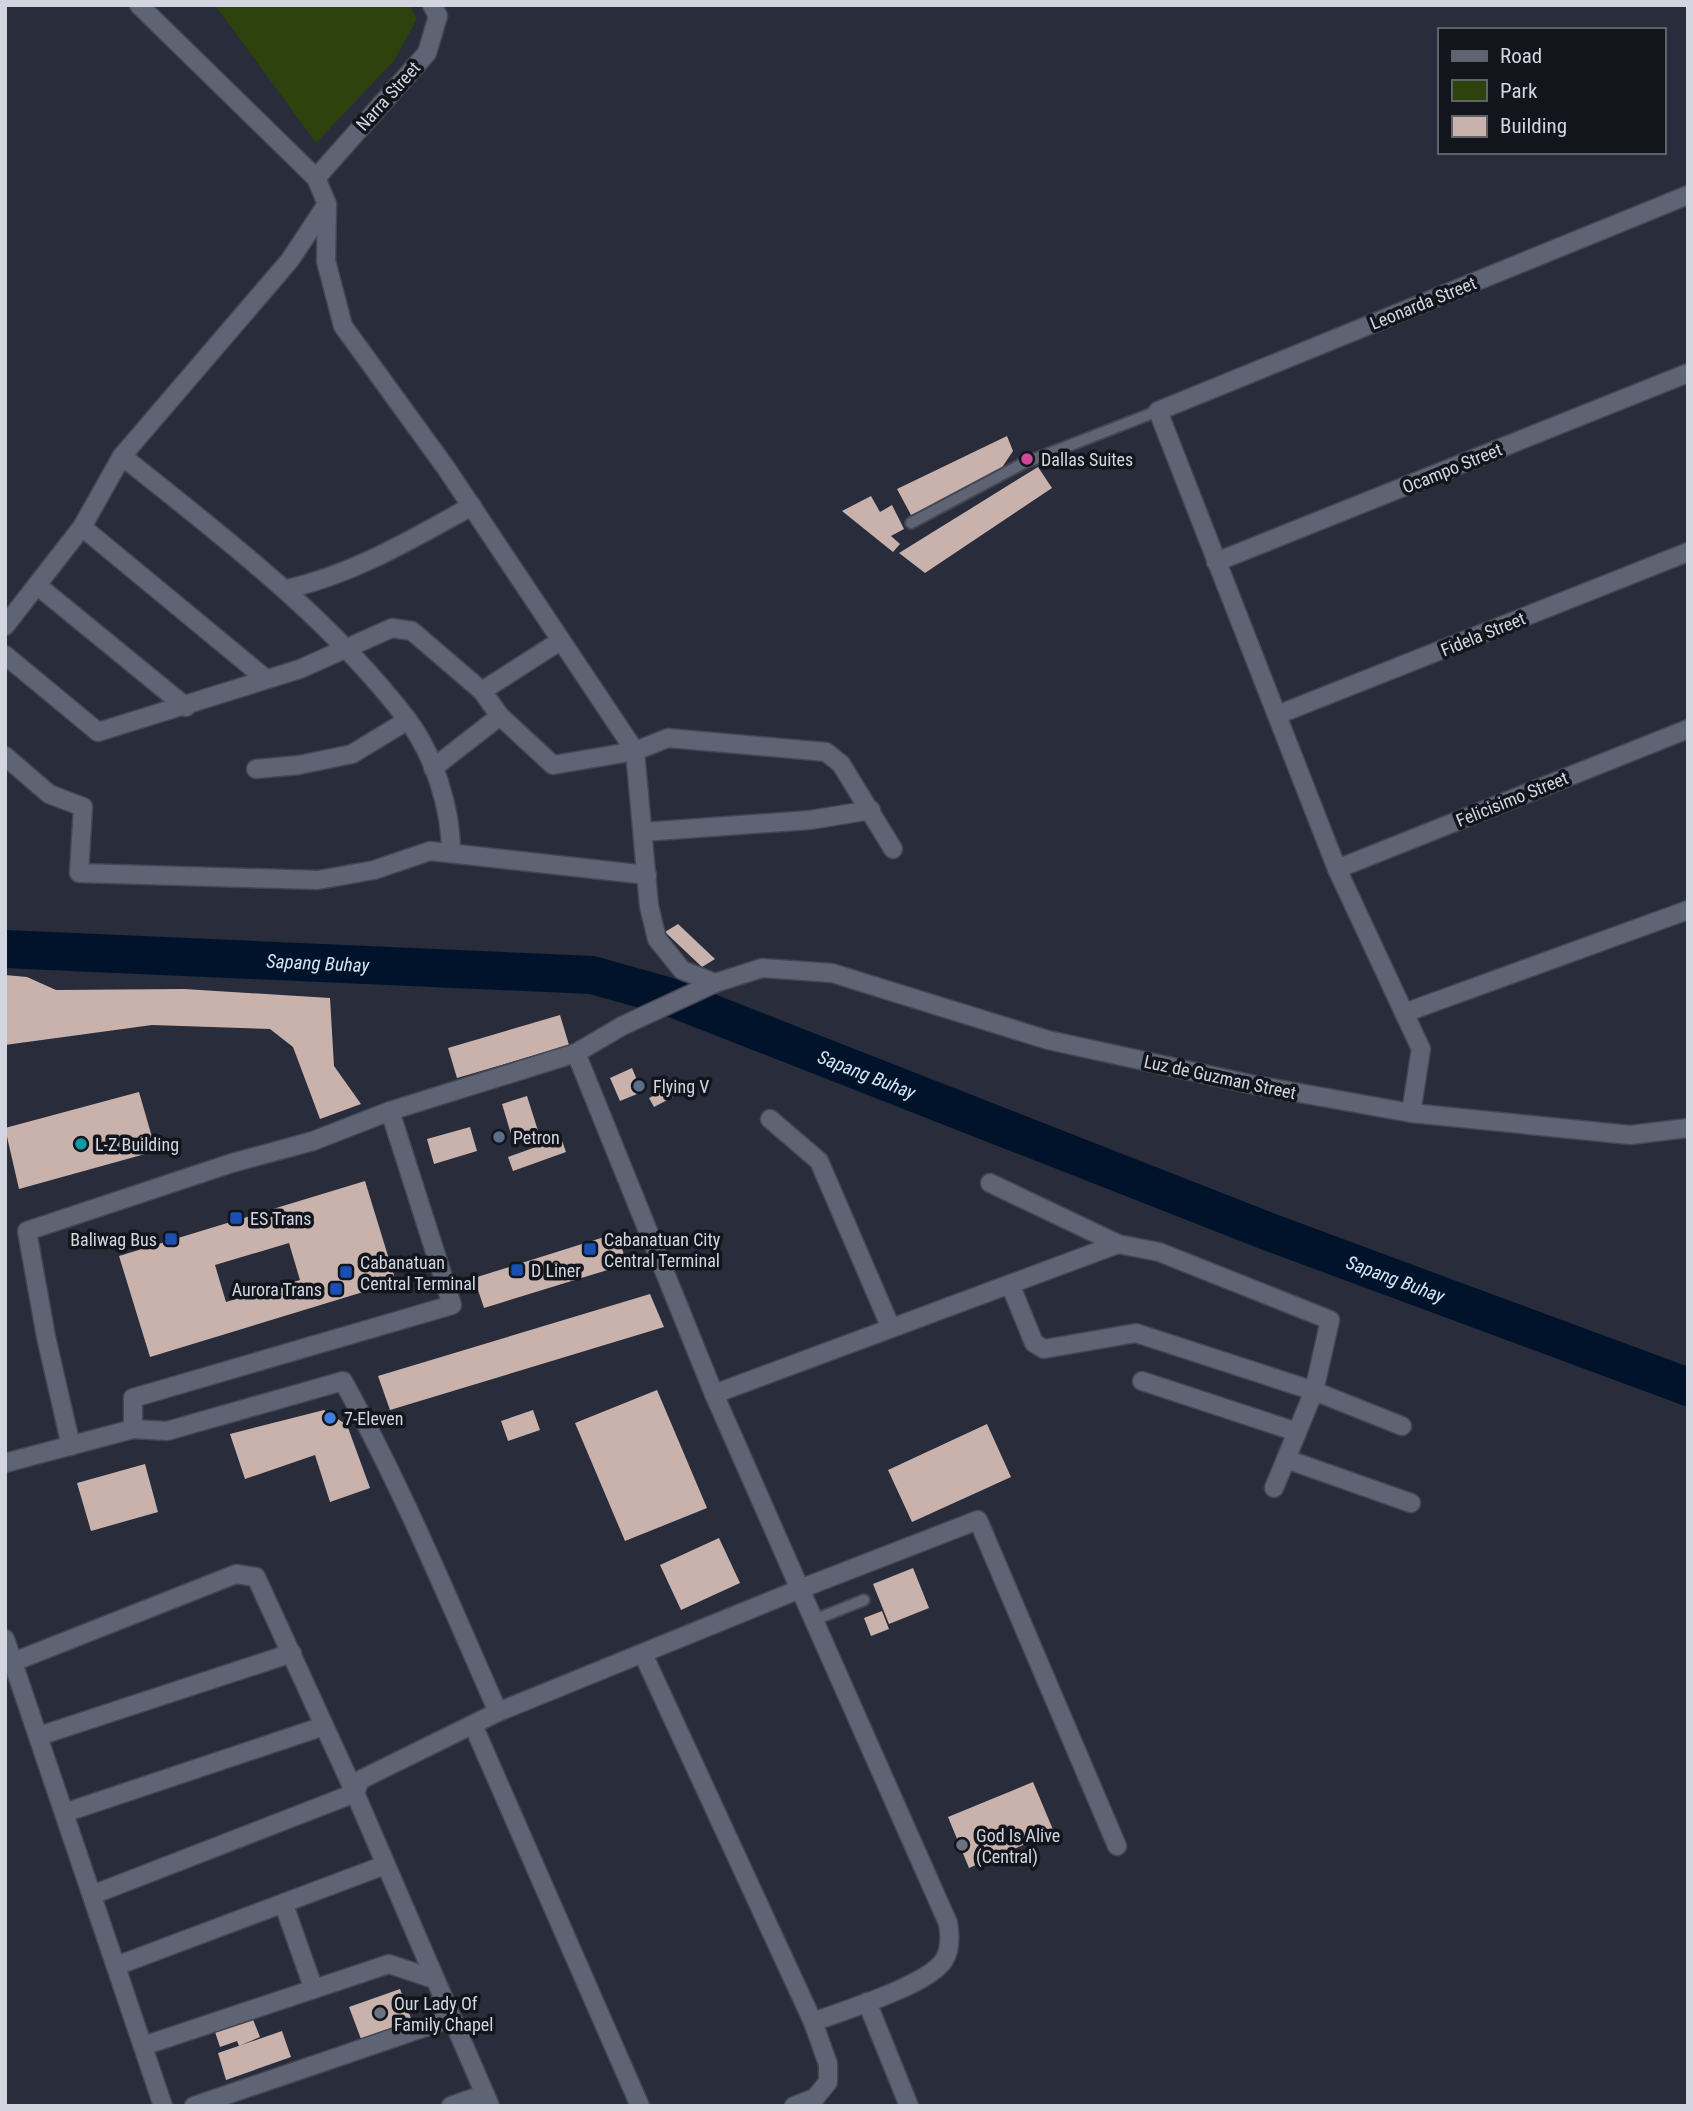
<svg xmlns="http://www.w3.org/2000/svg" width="1693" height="2111" viewBox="0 0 1693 2111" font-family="'Roboto Condensed',sans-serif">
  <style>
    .green { fill: #2d420d }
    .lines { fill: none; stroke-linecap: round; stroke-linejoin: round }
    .river { stroke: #00132a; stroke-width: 38 }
    .building { fill: #c9b2ac; fill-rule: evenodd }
    .service-casing { stroke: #434753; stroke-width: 14 }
    .minor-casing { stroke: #434753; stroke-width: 21 }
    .tertiary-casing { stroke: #434753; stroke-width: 21 }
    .service { stroke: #5f6475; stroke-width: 10 }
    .minor { stroke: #5f6475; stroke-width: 18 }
    .tertiary { stroke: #5f6475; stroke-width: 18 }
    .hotel-dot { fill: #d1479c; stroke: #13151c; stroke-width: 2.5 }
    .service-dot { fill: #5c6f8a; stroke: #13151c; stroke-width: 2.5 }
    .culture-dot { fill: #0f9aa8; stroke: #13151c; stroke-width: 2.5 }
    .transit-dot { fill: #1a4fb4; stroke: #13151c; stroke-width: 2.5 }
    .shop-dot { fill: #3f7fe0; stroke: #13151c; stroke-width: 2.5 }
    .worship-dot { fill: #6b7280; stroke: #13151c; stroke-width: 2.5 }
    .labels { text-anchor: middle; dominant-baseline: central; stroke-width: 7; stroke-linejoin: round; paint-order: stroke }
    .street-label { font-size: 18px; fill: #d3d6e0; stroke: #13151c }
    .poi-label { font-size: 18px; fill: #d3d6e0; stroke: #13151c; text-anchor: start }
    .water-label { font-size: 19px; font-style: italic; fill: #d5e3f2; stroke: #13151c }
  </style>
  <rect width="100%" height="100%" fill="#282c3b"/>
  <path class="green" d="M215,5H409L417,19L394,61L316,143Z"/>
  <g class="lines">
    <path class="river" id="s1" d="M5,949L592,975L667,996L1272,1233L1688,1387"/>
  </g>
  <g class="building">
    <path d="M1007,436L1013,451L1001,469L948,500L911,515L897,489Z"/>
    <path d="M1038,467L1052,488L925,573L899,553Z"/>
    <path d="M871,496L880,512L892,505L904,529L891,536L900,544L893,552L842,511Z"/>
    <path d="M678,924L715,959L702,967L665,932Z"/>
    <path d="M5,975L27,977L56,990L184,989L330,998L334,1066L361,1104L320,1119L293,1047L270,1029L152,1025L5,1045Z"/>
    <path d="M560,1015L569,1045L457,1078L448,1048Z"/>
    <path d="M632,1068L642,1092L620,1101L610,1078Z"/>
    <path d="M668,1088L673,1097L654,1107L649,1098Z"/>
    <path d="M139,1092L156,1151L19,1189L5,1128Z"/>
    <path d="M527,1096L540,1137L514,1144L502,1104Z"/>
    <path d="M470,1127L477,1151L434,1164L427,1139Z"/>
    <path d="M561,1138L566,1152L513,1171L508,1157Z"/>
    <path d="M365,1181L396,1282L150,1357L119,1256ZM289,1243L300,1280L226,1302L215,1265Z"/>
    <path d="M617,1233L627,1264L484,1308L474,1278Z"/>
    <path d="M650,1294L664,1327L390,1410L378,1376Z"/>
    <path d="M657,1390L707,1508L625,1541L575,1423Z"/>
    <path d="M324,1410L347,1425L370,1488L330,1502L315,1455L245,1479L230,1434Z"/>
    <path d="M533,1410L540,1430L508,1441L501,1421Z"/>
    <path d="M987,1424L1011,1477L912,1522L888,1470Z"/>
    <path d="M145,1464L158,1512L91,1531L77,1483Z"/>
    <path d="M719,1538L740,1583L681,1610L660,1565Z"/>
    <path d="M913,1568L929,1608L889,1624L873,1584Z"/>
    <path d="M882,1611L889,1629L871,1636L864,1618Z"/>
    <path d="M1033,1782L1054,1832L969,1868L948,1817Z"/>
    <path d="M400,1989L412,2021L361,2039L349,2007Z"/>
    <path d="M250,2012L260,2037L239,2046L237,2041L220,2047L213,2026Z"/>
    <path d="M282,2031L291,2057L226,2080L218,2053Z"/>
  </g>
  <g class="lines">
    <g class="service-casing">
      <g id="service">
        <path d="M911,523L1024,463L1158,411"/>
        <path d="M814,1620L864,1600"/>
      </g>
    </g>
    <g class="minor-casing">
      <g id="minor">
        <path d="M139,5L316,178L327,204L326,261L343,326L446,468L635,751L649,906L657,939L682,970L715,983"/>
        <path d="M122,456C223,537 327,615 407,719C434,755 451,808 451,852"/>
        <path d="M82,527L266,679"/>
        <path d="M1216,562L1688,373"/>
        <path d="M38,586L186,707"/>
        <path d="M287,589C354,574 412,539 472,506"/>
        <path d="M5,626L82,527L122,456L290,260L327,204"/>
        <path d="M5,655L98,732L300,669L392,628L412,631L482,691L500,716L553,765L635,751L668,738L826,752L841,764L893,849"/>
        <path d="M482,691L560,641"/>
        <path d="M1277,715L1688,552"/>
        <path d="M5,756L49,794L83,807L79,873L318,880L374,870L430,851L647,875"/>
        <path d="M433,768L500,716"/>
        <path d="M256,769L299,765L352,754L408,720"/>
        <path d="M643,832L810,820L871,810"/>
        <path d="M1337,869L1688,729"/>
        <path d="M1404,1013L1688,910"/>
        <path d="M1411,1113L1421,1049L1337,869L1158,411L1688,195"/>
        <path d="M770,1119L819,1161L891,1328"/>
        <path d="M990,1183L1118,1244"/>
        <path d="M1010,1284L1034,1343L1044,1349L1136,1333L1314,1391L1402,1426"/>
        <path d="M1142,1381L1297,1432"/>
        <path d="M714,1394L1118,1244L1159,1252L1330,1320L1314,1391L1274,1488"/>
        <path d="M1286,1459L1411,1503"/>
        <path d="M5,1639L163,2106"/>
        <path d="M643,1654L813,2022L828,2064V2082L815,2098L794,2106"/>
        <path d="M13,1662L236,1574L256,1577L355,1793L490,2106"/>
        <path d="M473,1725L640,2106"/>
        <path d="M39,1736L292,1653"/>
        <path d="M64,1813L324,1726"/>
        <path d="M92,1895L355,1793L360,1780L498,1712"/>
        <path d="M284,1905L313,1987"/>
        <path d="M116,1966L385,1865"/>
        <path d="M867,2002L909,2106"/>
        <path d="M813,2022C842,2011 929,1985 944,1960C951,1949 950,1935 948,1923L800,1589L978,1520L1117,1846"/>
        <path d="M143,2046L389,1964L434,1979"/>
        <path d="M194,2106L452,2018"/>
        <path d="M451,2106L485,2094"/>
      </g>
    </g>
    <g class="tertiary-casing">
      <g id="tertiary">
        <path d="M316,178L427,53L438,16L432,5"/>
        <path d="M133,1429L167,1431L343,1381C402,1487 449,1601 498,1712L800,1589L714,1394L576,1053"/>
        <path d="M71,1446L46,1337L27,1231L232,1163L313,1141L390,1111L576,1053L622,1026L715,983L762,968L832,973L1048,1040L1250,1084L1411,1113L1630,1135L1688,1128"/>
        <path d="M5,1463L133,1429V1398L452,1305L390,1111"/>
      </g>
    </g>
    <use href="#service" class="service"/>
    <use href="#minor" class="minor"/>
    <use href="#tertiary" class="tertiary"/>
  </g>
  <circle class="hotel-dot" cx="1027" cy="459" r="7"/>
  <g class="service-dot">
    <circle cx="639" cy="1086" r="7"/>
    <circle cx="499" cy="1137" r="7"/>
  </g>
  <circle class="culture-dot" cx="81" cy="1144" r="7"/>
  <g class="transit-dot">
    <rect x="229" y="1211" width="14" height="14" rx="3.5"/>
    <rect x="164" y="1232" width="14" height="14" rx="3.5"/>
    <rect x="583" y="1242" width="14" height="14" rx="3.5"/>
    <rect x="510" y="1263" width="14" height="14" rx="3.5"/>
    <rect x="339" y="1265" width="14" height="14" rx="3.5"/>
    <rect x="329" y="1282" width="14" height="14" rx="3.5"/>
  </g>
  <circle class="shop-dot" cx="330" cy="1418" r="7"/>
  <g class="worship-dot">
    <circle cx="962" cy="1845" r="7"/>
    <circle cx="380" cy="2013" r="7"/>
  </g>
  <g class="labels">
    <g class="street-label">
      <text transform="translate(388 96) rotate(-48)">Narra Street</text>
      <text transform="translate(1423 303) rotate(-22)">Leonarda Street</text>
      <text transform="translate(1452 468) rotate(-22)">Ocampo Street</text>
      <text transform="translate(1483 634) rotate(-22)">Fidela Street</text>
      <text transform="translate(1512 799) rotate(-22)">Felicisimo Street</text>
      <text transform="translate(1220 1077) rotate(12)">Luz de Guzman Street</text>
    </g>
    <g class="poi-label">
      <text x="1041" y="459">Dallas Suites</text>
      <text x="653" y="1086">Flying V</text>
      <text x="513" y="1137">Petron</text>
      <text x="95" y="1144">L-Z Building</text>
      <text x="250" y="1218">ES Trans</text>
      <text x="157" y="1239" text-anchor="end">Baliwag Bus</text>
      <text x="604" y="1239">Cabanatuan City<tspan x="604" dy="21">Central Terminal</tspan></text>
      <text x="360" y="1262">Cabanatuan<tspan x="360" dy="21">Central Terminal</tspan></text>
      <text x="531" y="1270">D Liner</text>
      <text x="322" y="1289" text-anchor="end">Aurora Trans</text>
      <text x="344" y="1418">7-Eleven</text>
      <text x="976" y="1835">God Is Alive<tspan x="976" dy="21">(Central)</tspan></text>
      <text x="394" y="2003">Our Lady Of<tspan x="394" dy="21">Family Chapel</tspan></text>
    </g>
    <g class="water-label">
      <text stroke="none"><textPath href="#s1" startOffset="313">Sapang Buhay</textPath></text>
      <text stroke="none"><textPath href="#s1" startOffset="880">Sapang Buhay</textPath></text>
      <text stroke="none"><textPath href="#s1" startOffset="1447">Sapang Buhay</textPath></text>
    </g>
  </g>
  <rect width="1693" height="2111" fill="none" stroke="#d3d6e0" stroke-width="14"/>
  <rect x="1438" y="28" width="228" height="126" fill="#13151c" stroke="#60626a" stroke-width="2"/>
  <rect x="1452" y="51" width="35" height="10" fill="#5f6475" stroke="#60626a" stroke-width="2"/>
  <text x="1500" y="63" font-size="21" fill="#d3d6e0">Road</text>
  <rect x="1452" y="80" width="35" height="21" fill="#2d420d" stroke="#60626a" stroke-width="2"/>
  <text x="1500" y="98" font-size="21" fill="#d3d6e0">Park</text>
  <rect x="1452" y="116" width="35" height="21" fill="#c9b2ac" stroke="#60626a" stroke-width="2"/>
  <text x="1500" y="133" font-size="21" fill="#d3d6e0">Building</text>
</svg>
